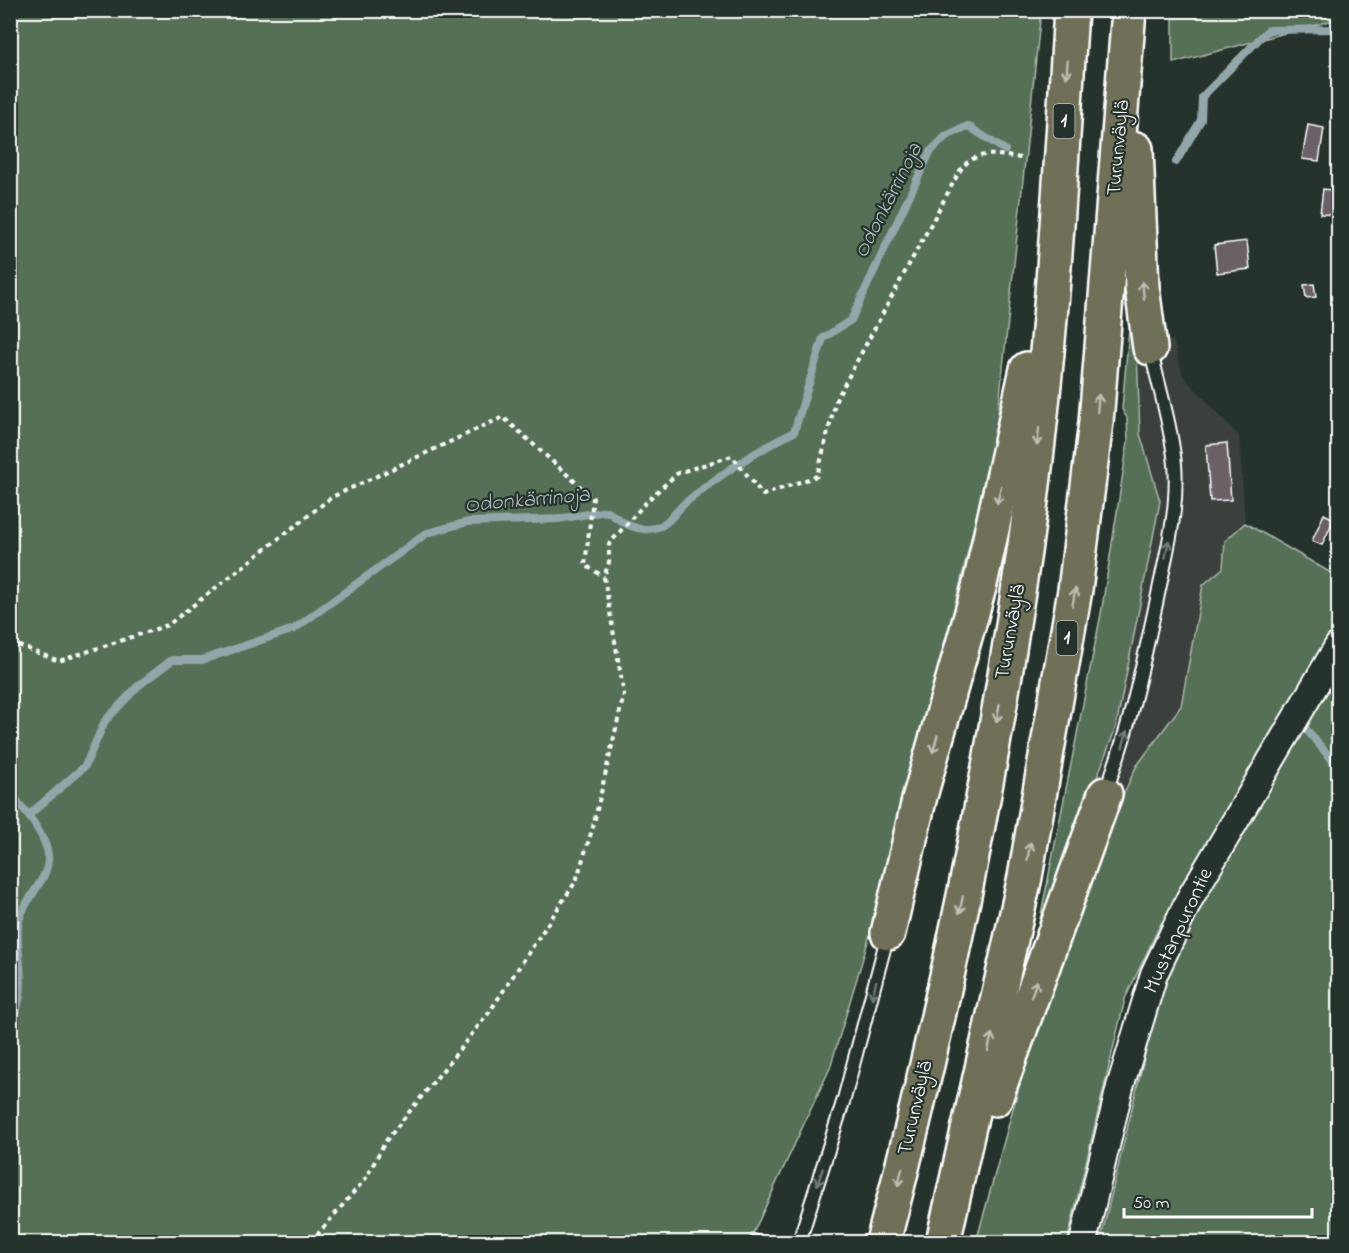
<svg xmlns="http://www.w3.org/2000/svg" width="1349" height="1253" viewBox="0 0 1349 1253" font-family="'Indie Flower',sans-serif">
  <style>
    .built { fill: #3b403e }
    .green { fill: #557057; stroke: #aab8ab; stroke-width: 1.5 }
    .lines { fill: none; stroke-linecap: round; stroke-linejoin: round }
    .stream { stroke: #93a7aa; stroke-width: 8 }
    .building { fill: #6b6066; stroke: #fff; stroke-width: 1.5 }
    .service-casing { stroke: #fff; stroke-width: 16 }
    .minor-casing { stroke: #fff; stroke-width: 30 }
    .motorway-casing { stroke: #fff; stroke-width: 38 }
    .path { stroke: #fff; stroke-width: 4; stroke-dasharray: 4.5 4.5; stroke-linecap: butt }
    .service { stroke: #26332d; stroke-width: 12 }
    .minor { stroke: #26332d; stroke-width: 26 }
    .motorway { stroke: #706f59; stroke-width: 33 }
    .oneway { stroke: #bfbeb4 }
    .oneway2 { stroke: #727a76 }
    .labels { text-anchor: middle; dominant-baseline: central; stroke-width: 4.5; stroke-linejoin: round; paint-order: stroke }
    .shield { fill: #26332d; stroke: #bec2c0; stroke-width: 1.5 }
    .shield-label { font-size: 20px; font-weight: bold; fill: #fff }
    .street-label { font-size: 21px; fill: #fff; stroke: #26332d }
    .water-label { font-size: 22px; font-style: italic; fill: #aebdc0; stroke: #26332d }
  </style>
  <rect width="100%" height="100%" fill="#26332d"/>
  <filter id="ink" filterUnits="userSpaceOnUse"><feTurbulence type="fractalNoise" baseFrequency=".0167" numOctaves="2"/><feDisplacementMap in="SourceGraphic" scale="12" xChannelSelector="R" yChannelSelector="G"/><feConvolveMatrix kernelMatrix="1 2 1 2 8 2 1 2 1" color-interpolation-filters="sRGB"/></filter>
  <g filter="url(#ink)">
    <path class="built" d="M1173,340L1183,376L1239,436L1245,523L1225,541L1223,568L1203,585L1181,706L1136,767L1120,802L1093,788L1116,727L1160,501L1140,434L1137,353Z"/>
    <g class="green">
      <path d="M10,11H1041L996,433L902,828L830,1068L749,1242H11Z"/>
      <path d="M1173,11H1338V19L1173,63Z"/>
      <path d="M1129,329L1137,353L1140,434L1160,501L1116,727L1036,939L1101,614L1128,441L1127,418L1122,409Z"/>
      <path d="M1245,523L1338,577V623L1159,927L1125,999L1067,1242H976L1021,1080L1120,802L1136,767L1181,706L1203,585L1223,568L1225,541Z"/>
      <path d="M1338,675V1242H1100L1153,1021L1170,967L1212,884Z"/>
    </g>
    <g class="lines">
      <g class="stream">
        <path d="M1176,162L1201,120L1202,97L1268,30L1338,29"/>
        <path d="M1306,729L1338,767"/>
        <path d="M10,792C23,809 42,830 47,850C54,875 27,895 20,917C11,945 33,992 10,1020"/>
        <path d="M29,815L85,766L105,721L138,686L172,660H202L294,629L427,533L468,522L558,519L607,511C623,523 638,534 658,527C668,524 677,510 685,503C718,476 756,451 794,432L823,338L851,320L930,152L946,136L968,126L1005,150"/>
      </g>
    </g>
    <g class="building">
      <path d="M1308,125L1324,128L1319,161L1302,159Z"/>
      <path d="M1323,189L1338,191V215L1320,214Z"/>
      <path d="M1247,241L1250,269L1217,273L1214,245Z"/>
      <path d="M1314,284L1316,297L1306,298L1304,285Z"/>
      <path d="M1227,443L1231,500L1210,501L1206,445Z"/>
      <path d="M1324,514L1334,519L1322,545L1312,541Z"/>
      <path d="M752,1233L770,1239L769,1242H749Z"/>
    </g>
    <g class="lines">
      <g class="service-casing">
        <g id="service">
          <path d="M1105,793C1129,731 1142,668 1156,604C1165,559 1179,511 1175,464C1171,425 1159,387 1150,348"/>
          <path d="M799,1242L844,1099L888,934"/>
        </g>
      </g>
      <g class="minor-casing">
        <path id="minor" d="M1083,1242L1120,1087L1154,974L1190,898L1338,646"/>
      </g>
      <g class="motorway-casing">
        <g id="motorway">
          <path d="M1136,149L1142,287L1150,348"/>
          <path d="M888,933L920,796L980,584L1027,369"/>
          <path d="M995,1099L1105,794"/>
          <path d="M883,1242C940,1025 987,802 1020,579C1049,391 1059,200 1071,10"/>
          <path d="M943,1242L1025,877L1075,590L1096,422L1129,10"/>
        </g>
      </g>
      <g class="path">
        <path d="M10,642L59,661L168,625L332,497L503,417L593,498L585,565L604,577"/>
        <path d="M311,1242L366,1178L385,1142L488,1014L576,881L593,827L624,694L604,577L609,562V544L648,500L678,473L732,456L763,495L817,476L836,400L959,172C975,148 996,155 1021,158"/>
      </g>
      <use href="#service" class="service"/>
      <use href="#minor" class="minor"/>
      <use href="#motorway" class="motorway"/>
    </g>
    <defs><path id="oneway-shaft" d="M-6 0H5M1.5-3L5.5 0L1.5 3" fill="none" stroke-width="1.6" stroke-linecap="round" stroke-linejoin="round" transform="scale(1.5)"/></defs>
    <g class="oneway">
      <use href="#oneway-shaft" transform="translate(1067 69) rotate(93)"/>
      <use href="#oneway-shaft" transform="translate(1143 290) rotate(-96)"/>
      <use href="#oneway-shaft" transform="translate(1098 403) rotate(-85)"/>
      <use href="#oneway-shaft" transform="translate(1038 437) rotate(97)"/>
      <use href="#oneway-shaft" transform="translate(999 495) rotate(102)"/>
      <use href="#oneway-shaft" transform="translate(1074 597) rotate(-80)"/>
      <use href="#oneway-shaft" transform="translate(998 713) rotate(100)"/>
      <use href="#oneway-shaft" transform="translate(935 744) rotate(106)"/>
      <use href="#oneway-shaft" transform="translate(1029 851) rotate(-80)"/>
      <use href="#oneway-shaft" transform="translate(961 905) rotate(102)"/>
      <use href="#oneway-shaft" transform="translate(1034 989) rotate(-70)"/>
      <use href="#oneway-shaft" transform="translate(990 1042) rotate(-77)"/>
      <use href="#oneway-shaft" transform="translate(900 1177) rotate(104)"/>
    </g>
    <g class="oneway2">
      <use href="#oneway-shaft" transform="translate(1167 549) rotate(-79)"/>
      <use href="#oneway-shaft" transform="translate(1125 739) rotate(-74)"/>
      <use href="#oneway-shaft" transform="translate(874 990) rotate(104)"/>
      <use href="#oneway-shaft" transform="translate(820 1177) rotate(108)"/>
    </g>
  </g>
  <g class="labels">
    <g class="shield">
      <rect x="1053.5" y="104" width="21" height="34" rx="4.5"/>
      <rect x="1056.5" y="621" width="21" height="34" rx="4.5"/>
    </g>
    <g class="shield-label">
      <text x="1064" y="121">1</text>
      <text x="1067" y="638">1</text>
    </g>
    <g class="street-label">
      <text transform="translate(1119 148) rotate(-85)">Turunväylä</text>
      <text transform="translate(1011 632) rotate(-80)">Turunväylä</text>
      <text transform="translate(1179 931) rotate(-65)">Mustanpurontie</text>
      <text transform="translate(916 1108) rotate(-77)">Turunväylä</text>
    </g>
    <g class="water-label">
      <text transform="translate(889 201) rotate(-63)">Odonkärrinoja</text>
      <text transform="translate(527 501) rotate(-5)">Odonkärrinoja</text>
    </g>
  </g>
  <rect width="1349" height="1253" fill="none" stroke="#26332d" stroke-width="36"/>
  <rect x="18" y="18" width="1313" height="1217" fill="none" stroke="#fff" stroke-width="2" filter="url(#ink)"/>
  <path d="M1124 1208v9h188v-9" fill="none" stroke="#ffffff" stroke-width="3"/>
  <text x="1133" y="1208" font-size="18" fill="#ffffff" stroke="#26332d" stroke-width="4.5" paint-order="stroke">50 m</text>
</svg>
